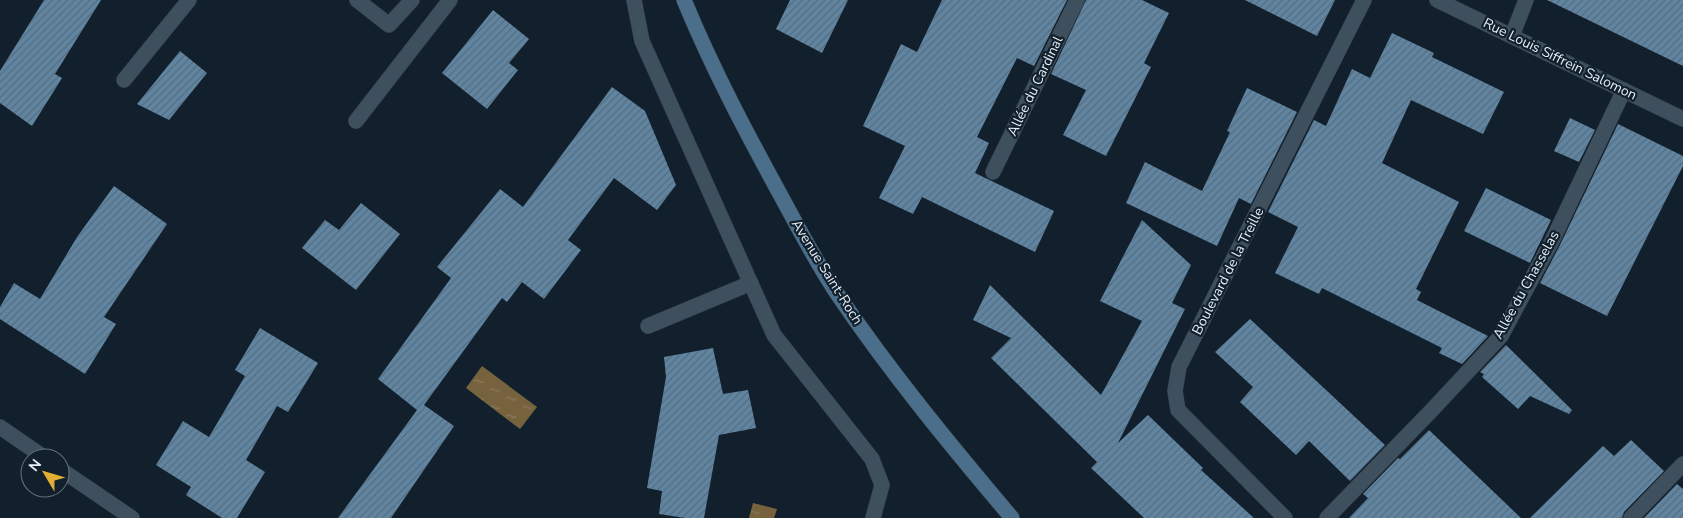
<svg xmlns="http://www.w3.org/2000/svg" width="1683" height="518" viewBox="0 0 1683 518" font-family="'Nunito Sans',sans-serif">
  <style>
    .water { fill: url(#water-ripples) }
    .building { fill: url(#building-hatch) }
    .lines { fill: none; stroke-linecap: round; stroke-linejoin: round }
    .lane-casing { stroke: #323c46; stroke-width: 16 }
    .street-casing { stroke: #323c46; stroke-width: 16 }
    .secondary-casing { stroke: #323c46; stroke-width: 16 }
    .lane { stroke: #3e4f5d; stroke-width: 15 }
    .street { stroke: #3e4f5d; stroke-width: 15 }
    .secondary { stroke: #4b6f8a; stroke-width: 15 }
    .labels { text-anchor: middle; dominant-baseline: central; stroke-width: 4.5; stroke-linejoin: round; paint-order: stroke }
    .street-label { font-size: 14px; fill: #e4eef7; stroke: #11202c }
  </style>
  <defs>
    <pattern id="water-ripples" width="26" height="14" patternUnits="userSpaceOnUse" patternTransform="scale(1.25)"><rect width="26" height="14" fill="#76633e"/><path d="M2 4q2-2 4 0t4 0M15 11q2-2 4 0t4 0" fill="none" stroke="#897a5b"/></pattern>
    <pattern id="building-hatch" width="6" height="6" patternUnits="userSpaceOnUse" patternTransform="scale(1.25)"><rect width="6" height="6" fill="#6185a1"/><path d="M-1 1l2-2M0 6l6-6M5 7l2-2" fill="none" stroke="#556c7e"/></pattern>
  </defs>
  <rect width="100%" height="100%" fill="#11202c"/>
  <g class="water">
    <path d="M482,366L537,407L520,429L466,388Z"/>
    <path d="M753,503L777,509L774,518H749Z"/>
  </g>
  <g class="building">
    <path d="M44,0H101L55,74L62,78L32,126L0,103V71Z"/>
    <path d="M790,0H848L822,53L776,29Z"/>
    <path d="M942,0H1067L1034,66L1017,58L977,137L989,143L975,173L1054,211L1035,252L922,197L913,214L879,198L905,146L863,126L901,44L917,52Z"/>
    <path d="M1086,0H1142L1169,13L1144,63L1151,67L1106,156L1063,135L1086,90L1051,74Z"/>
    <path d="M1245,0H1335L1317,36Z"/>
    <path d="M1547,0H1683V66Z"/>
    <path d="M493,10L529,39L509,63L518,70L487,109L442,73Z"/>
    <path d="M1392,33L1434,53L1432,57L1504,92L1483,134L1411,100L1382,163L1459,202L1416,289L1421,292L1417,300L1488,336L1462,364L1439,353L1442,348L1322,288L1319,294L1275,273L1298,227L1268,212L1314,120L1326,126L1352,69L1370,78Z"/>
    <path d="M180,51L207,73L169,120L137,104Z"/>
    <path d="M612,87L645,111L676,185L657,210L614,178L568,240L581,250L544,299L522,282L507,302L502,298L424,405L454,426L391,518H338L417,410L378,379L451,278L437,267L500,189L523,207Z"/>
    <path d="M1247,88L1297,112L1251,204L1239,198L1217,246L1126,203L1145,162L1202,191L1230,132L1227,131Z"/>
    <path d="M1570,118L1595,130L1579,162L1554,151Z"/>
    <path d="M1618,124L1683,156V166L1607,316L1540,283L1560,245Z"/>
    <path d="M114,186L167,224L104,317L116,324L85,374L0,319V307L14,283L40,299L77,237Z"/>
    <path d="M1486,188L1551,220L1530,263L1464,231Z"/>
    <path d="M361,203L400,234L356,290L302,248L325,220L339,230Z"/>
    <path d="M1142,220L1191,265L1172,303L1185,309L1118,443L1148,415L1203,468L1201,470L1254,518H1144L1091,468L1097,462L991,358L1011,338L973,320L990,285L1101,395L1142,321L1100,301Z"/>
    <path d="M1250,319L1385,445L1350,481L1309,441L1296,455L1240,402L1253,387L1215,352Z"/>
    <path d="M260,328L318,363L288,412L277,406L246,460L265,472L237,518H222L186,495L191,487L156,465L183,421L209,437L245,376L235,370Z"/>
    <path d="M1506,345L1572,410L1569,414L1530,396L1518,409L1482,377L1484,374L1480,372Z"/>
    <path d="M713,348L723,394L748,390L756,428L719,435L704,518H685L659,514L662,491L647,488L666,377L664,357Z"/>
    <path d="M1429,430L1521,518H1349L1368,498L1363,494L1398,458L1400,459Z"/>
    <path d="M1631,440L1664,471L1624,512L1622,518H1530L1603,446L1614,456Z"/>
    <path d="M1677,484L1683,489V518H1644Z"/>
  </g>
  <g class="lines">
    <g class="lane-casing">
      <g id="lane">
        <path d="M357,0L389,25L412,0"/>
        <path d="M634,0L642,41L774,335L872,459L882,485L873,518"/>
        <path d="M124,80L189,0"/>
        <path d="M356,121L450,0"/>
        <path d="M648,326L751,283"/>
      </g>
    </g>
    <g class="street-casing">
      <g id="street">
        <path d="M1437,0L1683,119"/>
        <path d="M1512,36L1526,0"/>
        <path d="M993,172L1077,0"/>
        <path d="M0,427L45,458"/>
        <path d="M60,469L132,518"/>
        <path d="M1285,518L1178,410L1175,391L1179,367L1364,0"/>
        <path d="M1327,518L1431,411L1501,336L1552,241L1624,90"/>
        <path d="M1631,518L1683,464"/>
      </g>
    </g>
    <g class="secondary-casing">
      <path id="secondary" d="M684,0C712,68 746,132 781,196C799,229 817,264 838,295C891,373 951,446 1012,518"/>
    </g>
    <use href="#lane" class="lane"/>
    <use href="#street" class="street"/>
    <use href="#secondary" class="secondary"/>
  </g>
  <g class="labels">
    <g class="street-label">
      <text transform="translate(1560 59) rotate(26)">Rue Louis Siffrein Salomon</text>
      <text transform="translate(1035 86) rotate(-64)">Allée du Cardinal</text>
      <text transform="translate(1228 271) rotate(-63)">Boulevard de la Treille</text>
      <text transform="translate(827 272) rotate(58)">Avenue Saint-Roch</text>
      <text transform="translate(1526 285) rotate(-61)">Allée du Chasselas</text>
    </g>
  </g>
  <g transform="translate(45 473) rotate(308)"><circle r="24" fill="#11202c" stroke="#65727d"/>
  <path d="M0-4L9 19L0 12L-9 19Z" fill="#e3ae34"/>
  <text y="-8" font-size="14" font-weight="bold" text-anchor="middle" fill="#e4eef7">N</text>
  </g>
</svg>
